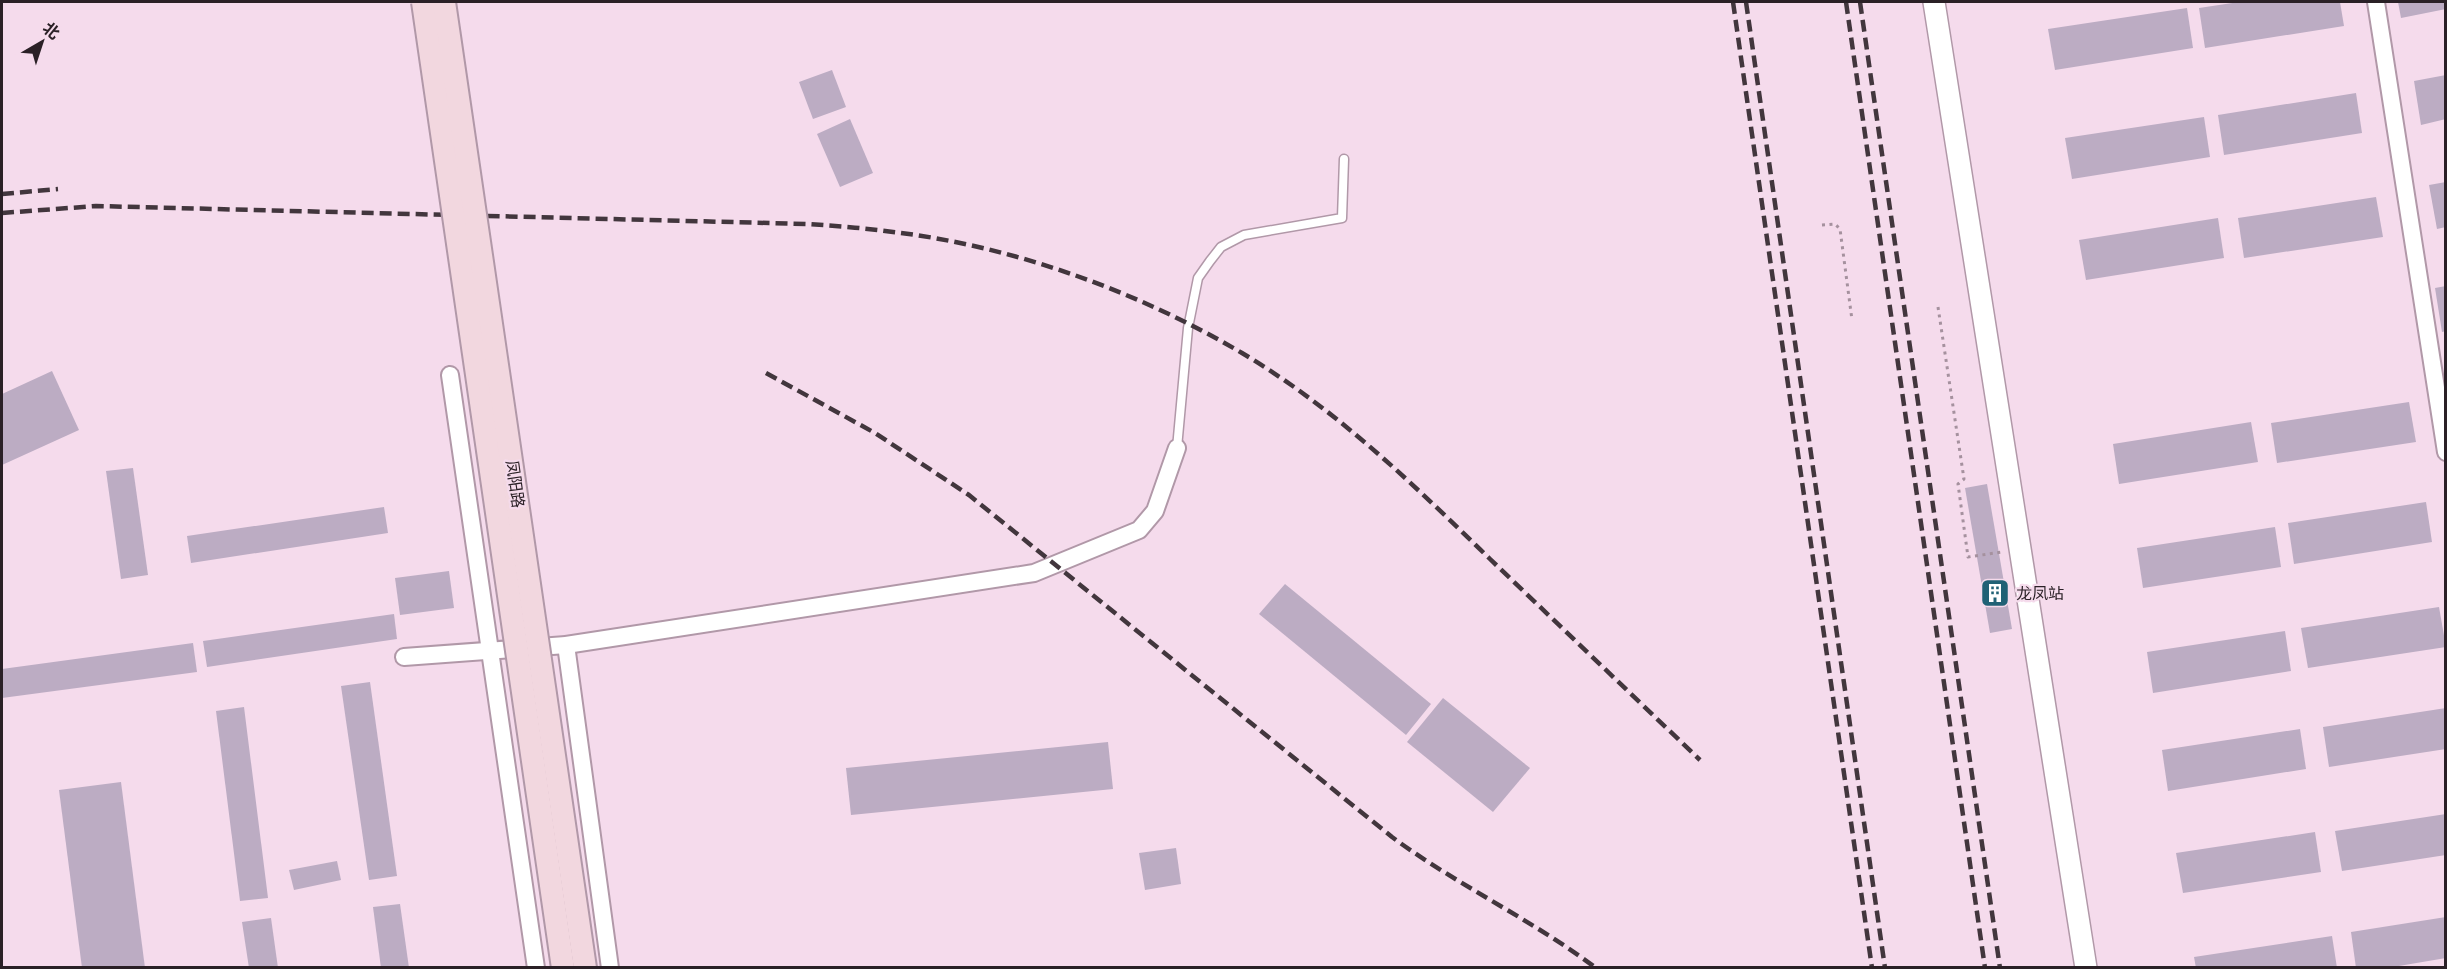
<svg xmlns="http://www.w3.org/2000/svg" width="2447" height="969" viewBox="0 0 2447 969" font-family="Roboto,'Noto Sans SC',sans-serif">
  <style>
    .building { fill: #bcacc3 }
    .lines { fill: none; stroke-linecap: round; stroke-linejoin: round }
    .service-casing { stroke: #b198a8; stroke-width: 11 }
    .minor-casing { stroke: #b198a8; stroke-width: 20 }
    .tertiary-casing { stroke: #b198a8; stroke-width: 24 }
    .path { stroke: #a5919e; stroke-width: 3; stroke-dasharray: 3 4.5; stroke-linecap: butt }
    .service { stroke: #fff; stroke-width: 8 }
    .minor { stroke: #fff; stroke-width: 16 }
    .tertiary { stroke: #fff; stroke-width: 21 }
    .rail { stroke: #42363d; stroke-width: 4.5; stroke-dasharray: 12 6; stroke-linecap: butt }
    .secondary-bridge-casing { stroke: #b198a8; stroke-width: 26; stroke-linecap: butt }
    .secondary-bridge { stroke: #f2d7df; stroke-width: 22 }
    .labels { text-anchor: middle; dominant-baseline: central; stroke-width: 4.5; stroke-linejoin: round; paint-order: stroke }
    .street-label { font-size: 16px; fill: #2a2026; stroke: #f5dbec }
    .poi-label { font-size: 16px; fill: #2a2026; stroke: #f5dbec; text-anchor: start }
  </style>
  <rect width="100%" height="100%" fill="#f5dbec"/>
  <g class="building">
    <path d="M2239,2H2340L2344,26L2205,48L2199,8Z"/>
    <path d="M2398,2H2446V9L2401,18Z"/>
    <path d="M2187,8L2193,48L2055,70L2048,29Z"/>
    <path d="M832,70L846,107L813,119L799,82Z"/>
    <path d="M2446,75V119L2421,125L2414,81Z"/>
    <path d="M2356,93L2362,133L2224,155L2218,115Z"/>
    <path d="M2204,117L2210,157L2072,179L2065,138Z"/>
    <path d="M850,119L873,173L840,187L817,134Z"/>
    <path d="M2446,182V227L2437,229L2429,185Z"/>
    <path d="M2376,197L2383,237L2244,258L2238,218Z"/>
    <path d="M2218,218L2224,258L2086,280L2079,240Z"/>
    <path d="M2446,286V331L2442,332L2435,288Z"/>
    <path d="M52,371L79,430L2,465V394Z"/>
    <path d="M2409,402L2416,442L2277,463L2271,423Z"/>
    <path d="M2251,422L2258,462L2119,484L2113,444Z"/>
    <path d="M133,468L148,575L121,579L106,471Z"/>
    <path d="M1987,484L2012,629L1990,633L1965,488Z"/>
    <path d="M2426,502L2432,542L2294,564L2288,523Z"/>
    <path d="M384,507L388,533L191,563L187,536Z"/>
    <path d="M2275,527L2281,567L2143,588L2137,548Z"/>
    <path d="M449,571L454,608L400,615L395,578Z"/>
    <path d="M1285,584L1431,704L1406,735L1259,614Z"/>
    <path d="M2439,607L2446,647L2308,668L2301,628Z"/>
    <path d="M394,614L397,639L207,667L203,641Z"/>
    <path d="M2285,631L2291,671L2153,693L2147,652Z"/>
    <path d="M193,643L197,672L2,698V669Z"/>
    <path d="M370,682L397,876L369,880L341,686Z"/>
    <path d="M1443,698L1530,768L1493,812L1407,742Z"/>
    <path d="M244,707L268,898L240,901L216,711Z"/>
    <path d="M2446,708V749L2329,767L2323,727Z"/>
    <path d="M2300,729L2306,769L2168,791L2162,750Z"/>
    <path d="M1108,742L1113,789L851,815L846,768Z"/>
    <path d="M121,782L145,968H82L59,790Z"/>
    <path d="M2446,814V855L2342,871L2335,831Z"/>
    <path d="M2315,832L2321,872L2183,893L2176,853Z"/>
    <path d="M1176,848L1181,884L1145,890L1139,853Z"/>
    <path d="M337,861L341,880L294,890L289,870Z"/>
    <path d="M400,904L409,968H381L373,907Z"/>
    <path d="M2446,917V958L2387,968H2356L2351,932Z"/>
    <path d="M271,918L278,968H249L242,922Z"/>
    <path d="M2332,936L2337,968H2196L2194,957Z"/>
  </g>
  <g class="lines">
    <g class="service-casing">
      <path id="service" d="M1177,448L1188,328L1198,278L1210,261L1221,247L1244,235L1342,218L1344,159"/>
    </g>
    <g class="minor-casing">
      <g id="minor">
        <path d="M2376,2L2446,452"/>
        <path d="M450,375L536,968"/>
        <path d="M566,645L610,968"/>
        <path d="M404,657L566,645L1034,573L1139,530L1155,511L1177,448"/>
      </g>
    </g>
    <g class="tertiary-casing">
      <path id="tertiary" d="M1934,2L2086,968"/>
    </g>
    <g class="path">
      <path d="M1822,225L1835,224L1840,229L1852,320"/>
      <path d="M1938,307L1964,479L1958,484L1968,557L2002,552"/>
    </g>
    <use href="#service" class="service"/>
    <use href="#minor" class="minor"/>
    <use href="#tertiary" class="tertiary"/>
    <g class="rail">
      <path d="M1733,2L1872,968"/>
      <path d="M1746,2L1885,968"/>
      <path d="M1846,2L1985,968"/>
      <path d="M1860,2L2000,968"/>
      <path d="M2,194L58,189"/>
      <path d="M2,213L96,206L808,224C836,226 865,228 893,232C1013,246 1139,292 1242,353C1336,409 1413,484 1490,559C1560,626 1630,693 1700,760"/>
      <path d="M766,373L875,433L969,495L1392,837C1457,885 1531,919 1596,968"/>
    </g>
    <g class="secondary-bridge-casing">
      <g id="secondary-bridge">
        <path d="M423,2L563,968"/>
        <path d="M444,2L585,968"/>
      </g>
    </g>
    <use href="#secondary-bridge" class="secondary-bridge"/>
  </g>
  <defs>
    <g id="building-square" transform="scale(1.5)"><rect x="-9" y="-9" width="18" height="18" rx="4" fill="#206175" stroke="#f5dbec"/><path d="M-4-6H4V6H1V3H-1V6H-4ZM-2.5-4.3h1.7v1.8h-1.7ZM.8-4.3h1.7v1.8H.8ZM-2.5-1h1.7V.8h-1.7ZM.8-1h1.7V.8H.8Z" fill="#fff"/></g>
  </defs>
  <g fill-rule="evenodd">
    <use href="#building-square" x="1995" y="593"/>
  </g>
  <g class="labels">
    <g class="street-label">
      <text transform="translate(515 484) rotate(82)">凤阳路</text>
    </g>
    <g class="poi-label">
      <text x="2016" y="593">龙凤站</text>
    </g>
  </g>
  <rect width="2447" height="969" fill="none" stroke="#2a2026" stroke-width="6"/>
  <g transform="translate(42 42) rotate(39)" stroke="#f5dbec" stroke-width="4.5" paint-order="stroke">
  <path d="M0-4.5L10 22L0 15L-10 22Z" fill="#2a2026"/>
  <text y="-9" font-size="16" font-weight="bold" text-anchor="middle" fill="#2a2026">北</text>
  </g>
</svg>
